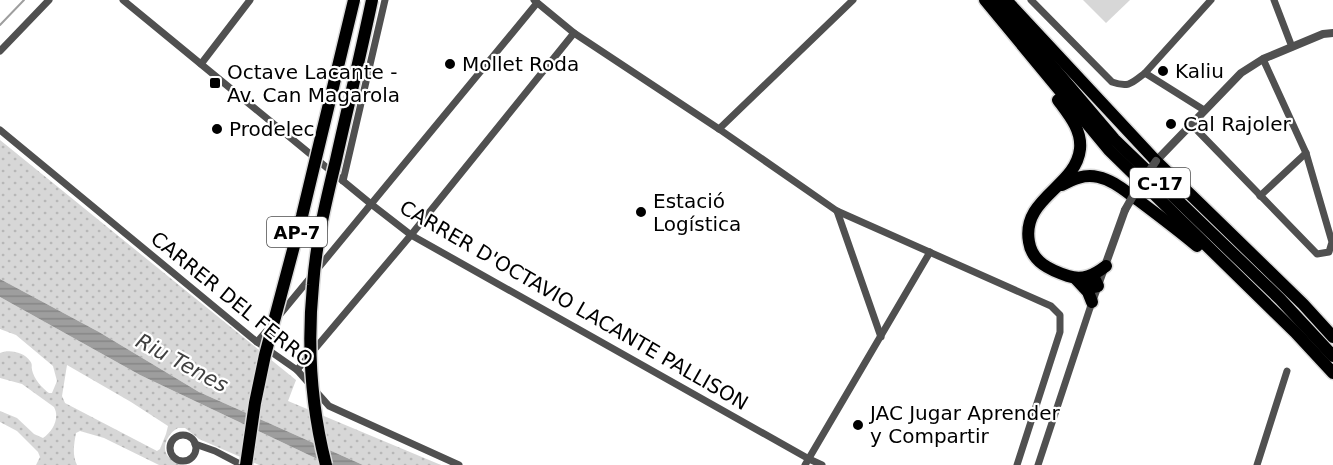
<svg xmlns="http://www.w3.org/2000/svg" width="1333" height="465" viewBox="0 0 1333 465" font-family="'DejaVu Sans',sans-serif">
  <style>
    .grass { fill: url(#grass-dots); fill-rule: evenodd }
    .park { fill: #d7d7d7 }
    .water { fill: url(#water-rules) }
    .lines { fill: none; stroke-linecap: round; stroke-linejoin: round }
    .stream { stroke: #9e9e9e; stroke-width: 2 }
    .motorway-casing { stroke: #dbdbdb; stroke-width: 15 }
    .minor { stroke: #505050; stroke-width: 7 }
    .tertiary { stroke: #505050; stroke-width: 8 }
    .motorway { stroke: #000; stroke-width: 12 }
    .motorway-bridge-casing { stroke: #dbdbdb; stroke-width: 15; stroke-linecap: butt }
    .tertiary-bridge { stroke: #505050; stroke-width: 8 }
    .motorway-bridge { stroke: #000; stroke-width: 12 }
    .poi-dot { fill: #000; stroke: #fff; stroke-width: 2 }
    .labels { text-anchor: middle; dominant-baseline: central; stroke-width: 4.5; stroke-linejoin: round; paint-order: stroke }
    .shield { fill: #fff; stroke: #4c4c4c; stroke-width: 1.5 }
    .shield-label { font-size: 18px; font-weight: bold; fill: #000 }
    .poi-label { font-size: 20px; fill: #000; stroke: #fff; text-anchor: start }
    .street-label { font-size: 20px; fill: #000; stroke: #fff }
    .water-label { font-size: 21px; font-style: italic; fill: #3f3f3f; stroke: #fff }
  </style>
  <defs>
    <pattern id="grass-dots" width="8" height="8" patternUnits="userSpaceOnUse" patternTransform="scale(1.5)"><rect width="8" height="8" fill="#d7d7d7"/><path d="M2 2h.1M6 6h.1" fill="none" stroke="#b7b7b7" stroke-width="1.8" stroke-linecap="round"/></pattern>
    <pattern id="water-rules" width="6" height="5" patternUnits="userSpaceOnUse" patternTransform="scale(1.5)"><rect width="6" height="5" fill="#9e9e9e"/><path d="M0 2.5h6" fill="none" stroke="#868686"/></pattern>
  </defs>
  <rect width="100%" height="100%" fill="#fff"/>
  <g class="grass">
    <path d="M0,140L296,380L288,401L441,465H363L199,392L99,332L0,279Z"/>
    <path d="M0,297L140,375L330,465H259L199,439L185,428H178C170,432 162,444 166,453C169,460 177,462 183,465H159L104,438L80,431L76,433C74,444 72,455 77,465H36L40,457L38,452L17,431L0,422V411L17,418L34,434L43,438C53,431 60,418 54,407L22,384L0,378V353C9,349 24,352 30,361C33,365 31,366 32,370C34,379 42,388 49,393H52L57,381L53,366L16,335L0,329ZM67,365L131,402L168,426L166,434L160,449L157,451L65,403L62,396Z"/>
  </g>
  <path class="park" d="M1083,0H1130L1106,23Z"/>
  <path class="water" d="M0,279L99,332L199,392L363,465H330L140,375L0,297Z"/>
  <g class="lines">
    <path class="stream" d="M0,25L24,0"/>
    <g class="motorway-casing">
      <g id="motorway">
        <path d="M985,0L1109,150L1295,332L1333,373"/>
        <path d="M997,0L1017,25L1114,139L1280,299L1333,356"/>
        <path d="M1006,0L1156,161L1303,304L1333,337"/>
        <path d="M1058,100C1069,115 1082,130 1080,149C1076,187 1021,198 1029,242C1032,262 1050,270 1068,276C1083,281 1094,275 1106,266"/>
        <path d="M1062,185C1073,179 1084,174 1098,177C1113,180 1125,191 1138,200C1158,215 1178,230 1197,246"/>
        <path d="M1075,278L1088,292L1092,302"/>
        <path d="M1084,287H1093L1098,286L1095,280L1088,277"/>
      </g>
    </g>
    <g class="minor">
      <path d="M123,0L371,204L411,235L809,459L822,465"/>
      <path d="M534,0L574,33L719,129L837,211L1051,306L1060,315V332L1017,465"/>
      <path d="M1031,0L1112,82C1129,88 1132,83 1145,73L1204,110"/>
      <path d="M1274,0L1292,47"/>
      <path d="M0,51L49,0"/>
      <path d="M201,64L250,0"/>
      <path d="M1145,73L1211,0"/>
      <path d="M1191,124L1317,254L1329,252L1332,242L1306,153L1263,59"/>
      <path d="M719,129L853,0"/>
      <path d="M0,130L257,342L297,370L329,406L459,465"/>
      <path d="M343,181L385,0"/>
      <path d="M1260,196L1306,153"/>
      <path d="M837,211L881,337"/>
      <path d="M277,318L537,3"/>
      <path d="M257,342L270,327"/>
      <path d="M297,370L411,235L574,33"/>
      <circle cx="183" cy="448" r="13"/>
      <path d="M195,444L215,451L242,465"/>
      <path d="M805,465L930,252"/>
      <path d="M1038,465L1092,302"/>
      <path d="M1257,465L1287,371"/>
    </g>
    <g class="tertiary">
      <path d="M1156,161L1241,73L1263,59L1323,34L1333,33"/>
      <path d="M1092,302L1125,210"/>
    </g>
    <use href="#motorway" class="motorway"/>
    <g class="motorway-bridge-casing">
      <g id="motorway-bridge">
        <path d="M246,465L255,403L265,355L302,216L354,0"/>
        <path d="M326,465C311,406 307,345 313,285C316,242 326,201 336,160C348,106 361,53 372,0"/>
      </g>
    </g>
    <path class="tertiary-bridge" d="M1125,210L1137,189L1156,161"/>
    <use href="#motorway-bridge" class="motorway-bridge"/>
  </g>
  <g class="poi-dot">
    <circle cx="450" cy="64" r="6"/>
    <circle cx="1163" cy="71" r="6"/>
    <rect x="209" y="77" width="12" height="12" rx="3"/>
    <circle cx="1171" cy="124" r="6"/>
    <circle cx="217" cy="129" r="6"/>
    <circle cx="641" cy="212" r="6"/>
    <circle cx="858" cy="425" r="6"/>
  </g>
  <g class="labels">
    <g class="shield">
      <rect x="1130" y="168" width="60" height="30" rx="4.5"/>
      <rect x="267" y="217" width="60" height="30" rx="4.5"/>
    </g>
    <g class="shield-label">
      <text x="1160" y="183">C-17</text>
      <text x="297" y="232">AP-7</text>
    </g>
    <g class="poi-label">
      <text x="462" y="64">Mollet Roda</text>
      <text x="1175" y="71">Kaliu</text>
      <text x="227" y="72">Octave Lacante -<tspan x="227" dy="23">Av. Can Magarola</tspan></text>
      <text x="1183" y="124">Cal Rajoler</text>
      <text x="229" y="129">Prodelec</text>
      <text x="653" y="201">Estació<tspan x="653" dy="23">Logística</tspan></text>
      <text x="870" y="413">JAC Jugar Aprender<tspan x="870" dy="23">y Compartir</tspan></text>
    </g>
    <g class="street-label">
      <text transform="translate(232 299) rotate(39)">CARRER DEL FERRO</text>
      <text transform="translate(574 305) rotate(30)">CARRER D'OCTAVIO LACANTE PALLISON</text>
    </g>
    <g class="water-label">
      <text transform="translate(182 363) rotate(28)">Riu Tenes</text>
    </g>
  </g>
</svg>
